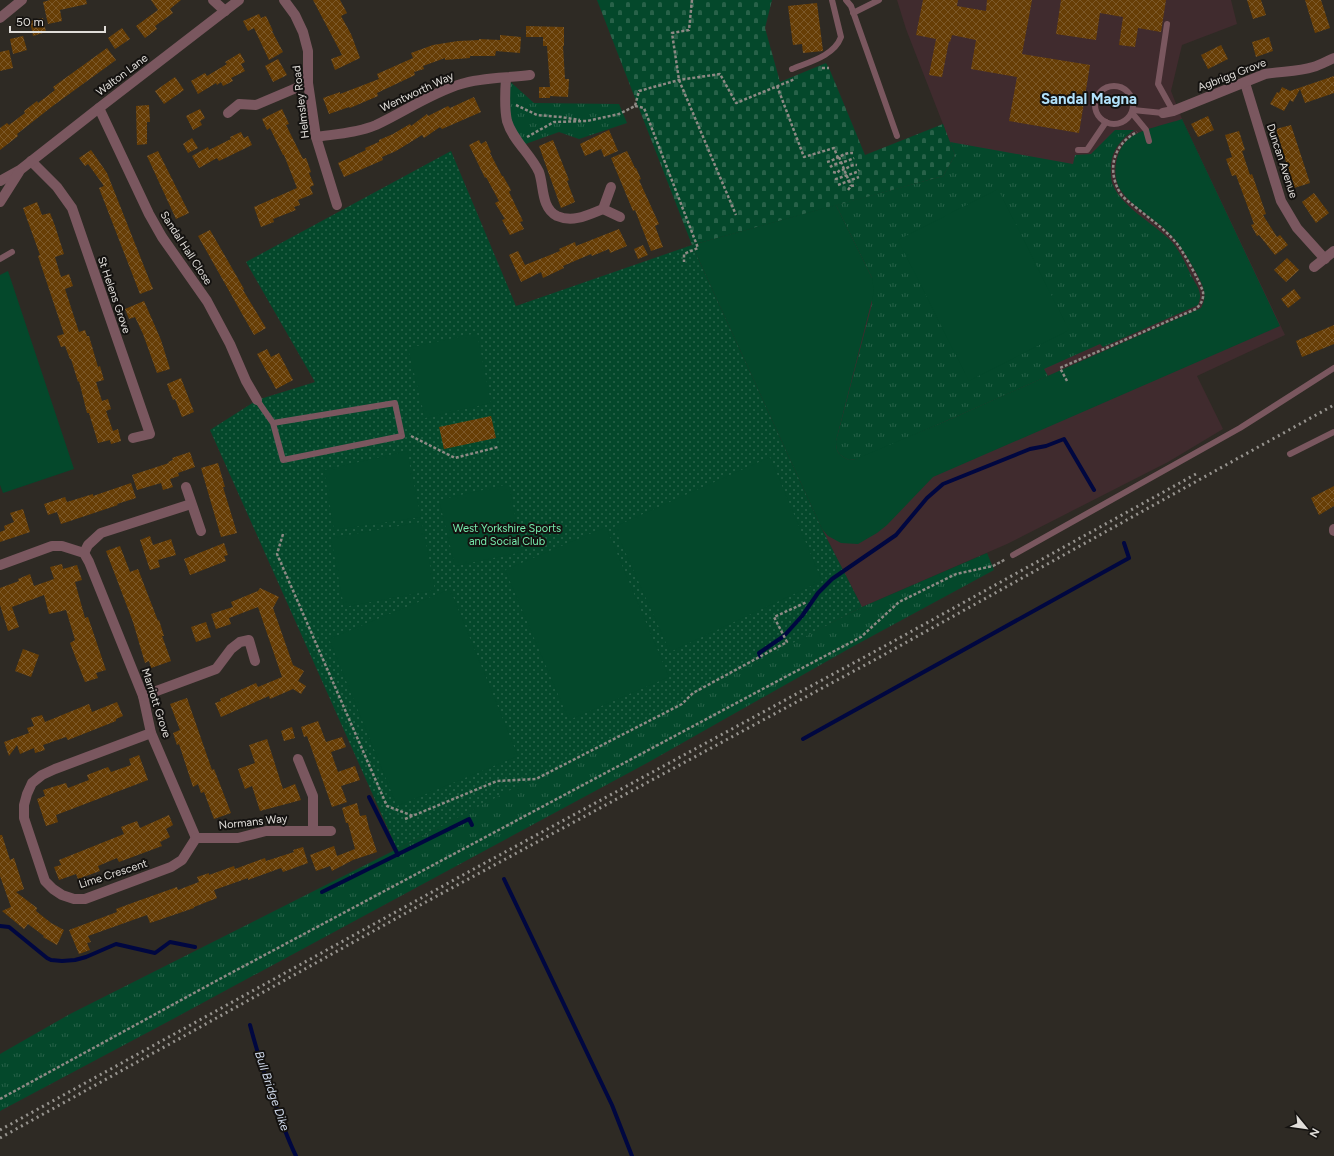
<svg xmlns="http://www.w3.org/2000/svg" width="1334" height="1156" viewBox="0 0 1334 1156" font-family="Figtree,sans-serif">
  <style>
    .education { fill: #402b2e }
    .grass { fill: url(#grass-tufts) }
    .cemetery { fill: url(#cemetery-stones) }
    .park { fill: url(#park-dots) }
    .pitch { fill: #04482b }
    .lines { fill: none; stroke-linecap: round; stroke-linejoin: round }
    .stream { stroke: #000740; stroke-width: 4 }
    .building { fill: url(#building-cross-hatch) }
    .path { stroke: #8e8a85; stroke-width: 2.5; stroke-dasharray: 3 2; stroke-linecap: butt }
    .service { stroke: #7a575f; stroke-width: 6 }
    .minor { stroke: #7a575f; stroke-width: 10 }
    .tertiary { stroke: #7a575f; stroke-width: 10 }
    .rail { stroke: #97948f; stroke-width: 3; stroke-dasharray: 2 4; stroke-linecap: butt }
    .labels { text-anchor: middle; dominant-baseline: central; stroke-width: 4; stroke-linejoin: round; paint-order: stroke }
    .street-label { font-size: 11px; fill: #e0ddd9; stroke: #141210 }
    .park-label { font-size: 11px; fill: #77ebad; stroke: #141210 }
    .water-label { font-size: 12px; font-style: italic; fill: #d1dbed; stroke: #141210 }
    .district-label { font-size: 15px; font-weight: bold; fill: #b1e1fa; stroke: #141210 }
  </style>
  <defs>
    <pattern id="grass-tufts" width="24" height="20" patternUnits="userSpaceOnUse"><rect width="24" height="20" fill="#04482b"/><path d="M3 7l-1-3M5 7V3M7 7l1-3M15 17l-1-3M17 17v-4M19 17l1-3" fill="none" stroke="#286249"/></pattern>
    <pattern id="cemetery-stones" width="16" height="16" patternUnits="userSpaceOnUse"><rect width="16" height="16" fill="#04482b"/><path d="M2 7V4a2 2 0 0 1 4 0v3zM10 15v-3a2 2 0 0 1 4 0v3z" fill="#286249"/></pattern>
    <pattern id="park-dots" width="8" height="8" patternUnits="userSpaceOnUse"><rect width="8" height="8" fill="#04482b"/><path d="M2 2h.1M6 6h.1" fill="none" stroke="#286249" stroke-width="1.8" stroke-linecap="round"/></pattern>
    <pattern id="building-cross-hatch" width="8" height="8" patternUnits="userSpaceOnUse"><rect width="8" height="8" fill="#673e06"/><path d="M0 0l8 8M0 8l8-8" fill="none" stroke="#7c592a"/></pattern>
  </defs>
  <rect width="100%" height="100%" fill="#2e2a24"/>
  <path class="education" d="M897,0H1231L1237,24L1182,45L1171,91L1182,119L1285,335L1197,376L1223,429L1168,462L1007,544L862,607L822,529L692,245L943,176L955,155L906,29Z"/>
  <g class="grass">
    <path d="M506,78L534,103L619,104L627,123L579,139L559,132L520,146L511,133Z"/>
    <path d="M1115,130H1134C1122,139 1113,148 1111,164C1111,171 1110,178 1113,185C1121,206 1154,224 1170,240C1180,250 1186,265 1192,277C1198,288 1203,293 1198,305L1103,347L1100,344L1044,369L1048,376L862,458L849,460C839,455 836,453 836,441L872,304V278L836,205L943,176L955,155L950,142L1073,164L1075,155L1091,154Z"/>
    <path d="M987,553L994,570L852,647L647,763L171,1020L0,1111V1054L70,1014L397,849L693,693L862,607Z"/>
  </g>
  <path class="cemetery" d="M597,0H772L765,28L780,82L826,63L829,68L865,155L943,124L955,155L943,176L692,245Z"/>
  <path class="park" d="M451,151L516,306L692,245L822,529L862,607L397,849L210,430L257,400L315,382L246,262Z"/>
  <g class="pitch">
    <path d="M1182,119L1280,326L933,477L887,525L877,533L858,544L841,543L828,536L822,529L692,245L836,205L872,278L874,292L836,441C836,453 839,455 849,460L856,459L946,421L1201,308C1208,295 1203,286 1197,274C1188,258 1179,242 1166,230C1153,218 1132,206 1122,192C1110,177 1115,148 1131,137C1142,129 1168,124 1182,119Z"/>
    <path d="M998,189L1069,330L969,381L898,240Z"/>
    <path d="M8,271L74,469L3,493L0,485V275Z"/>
    <path d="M477,333L491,403L425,418L408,348Z"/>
    <path d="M407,451L421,517L334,530L324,470Z"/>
    <path d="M770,457L822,581L670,652L614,527Z"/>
    <path d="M509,484L522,552L455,566L439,500Z"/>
    <path d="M422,522L435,590L344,607L331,538Z"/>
    <path d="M606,527L669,677L569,720L505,570Z"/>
    <path d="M450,589L518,756L397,806L329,639Z"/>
  </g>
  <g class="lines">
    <g class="stream">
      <path d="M760,656L759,653L784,636L802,616L818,593L832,579L896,535L927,498L943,484L1030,449L1046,446L1064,439L1094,490"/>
      <path d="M803,739L1129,558L1124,543"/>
      <path d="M369,797L398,855"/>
      <path d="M504,879L612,1105L632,1156"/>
      <path d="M322,892L469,819L472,825"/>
      <path d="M0,926L9,927L47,958L51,960L62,961L75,960L86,957L116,944L155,953L170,942L195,947"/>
      <path d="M250,1025C256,1048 263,1070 271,1093C279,1114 286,1136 296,1156"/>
    </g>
  </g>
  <g class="building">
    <path d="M50,0H86L87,4L60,10L62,21L48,24L43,2Z"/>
    <path d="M151,0H181L170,9L173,13L155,26L157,29L145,38L136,26L158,10Z"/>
    <path d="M313,0H340L347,13L341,16L351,34L360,58L335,70L331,59L342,55Z"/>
    <path d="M923,0H958L957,6L986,11L987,0H1032L1022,54L1090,65L1079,133L1009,121L1017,77L971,69L976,40L952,35L950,42L949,41L942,77L929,75L936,39L916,35Z"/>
    <path d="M1061,0H1166L1161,32L1138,28L1135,47L1119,45L1123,17L1100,13L1096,40L1056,34Z"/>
    <path d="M1247,0H1261L1266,15L1253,19Z"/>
    <path d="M1305,0H1321L1330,28L1315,33Z"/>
    <path d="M817,3L823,51L803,53L802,44L793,45L788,6Z"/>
    <path d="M259,14L261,18L266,16L273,31H272L283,52L269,60L254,28L248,31L243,21Z"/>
    <path d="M43,18L46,32L33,36L30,21Z"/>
    <path d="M526,26L564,27V46H563L565,79H569L568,97L550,96V98H539V87H550L547,46H543V37H526Z"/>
    <path d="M122,28L130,39L115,49L108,38Z"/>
    <path d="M500,35L521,37L520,53L496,51L495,56H470V58L445,60V58L423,66L424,69L414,72L415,75L377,93L378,96L350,108L349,107L329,114L323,98L340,92V94L379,79L377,74L413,58L411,53L433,45L458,41L479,40V39L500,40Z"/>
    <path d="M23,36L27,50L13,54L10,39Z"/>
    <path d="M1269,37L1273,51L1256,57L1252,42Z"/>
    <path d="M1221,45L1228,59L1208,69L1201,55Z"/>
    <path d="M107,48L116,60L54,105L17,134L18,136L0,150V128L7,123L9,125L25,113L24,111L37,101L38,103L46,97L55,90L53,87Z"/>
    <path d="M9,50L13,68L0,71V52Z"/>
    <path d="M240,53L245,62L241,64L245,71L231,78L233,81L223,86L221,82L217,85L216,83L198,94L191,81L205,73L207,76L227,64L225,62Z"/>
    <path d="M278,59L287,75L273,82L265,66Z"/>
    <path d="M1334,76V93L1305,103L1300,89L1293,102L1290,100L1284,111L1270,104L1277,92L1279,93L1282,87L1290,91Z"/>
    <path d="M175,77L184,90L164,104L155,91Z"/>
    <path d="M474,97L481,112L442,129L440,127L424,138L422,135L396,151L382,157L383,160L344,177L338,163L366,150L365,148L379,142V140L393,134L410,124L411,126L427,114L428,116L448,106L450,108Z"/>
    <path d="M149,105L150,122H147V144L137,145L136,106Z"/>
    <path d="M200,109L205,118L200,121L202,125L193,130L186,116Z"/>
    <path d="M282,109L289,124L286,125L303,159L306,158L311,172L309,173L314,185L310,187L313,194L298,200L300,205L294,207L296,210L273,219L274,222L261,227L254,207L297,188L284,155H283L270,128L267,130L262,119Z"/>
    <path d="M1208,116L1214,130L1198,137L1191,124Z"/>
    <path d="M1291,125L1310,183L1294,188L1276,129Z"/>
    <path d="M609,130L618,151L604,157L601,149L585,156L580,144Z"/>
    <path d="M1239,131L1245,150L1242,151L1250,175L1252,174L1266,214L1263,215L1277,237L1280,235L1288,245L1275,255L1259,235L1257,236L1251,225L1254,224L1236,175L1232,176L1226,159L1232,157L1225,135Z"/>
    <path d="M241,132L244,138L248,136L252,145L219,161L217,158L199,168L192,156L208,147L209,150L231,139L230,137Z"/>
    <path d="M192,138L198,148L188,153L183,144Z"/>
    <path d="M479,140L481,144L486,141L491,152L490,153L502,176H503L511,190L509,192L523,221L520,222L524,229L510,235L502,220L505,219L495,203L499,201L486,177L485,178L469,145Z"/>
    <path d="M553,140L569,180L567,181L575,202L561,208L539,146Z"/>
    <path d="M91,150L107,173L153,289L140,294L99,188L104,186L88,164L85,166L79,158Z"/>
    <path d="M158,151L189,213L176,219L147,156Z"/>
    <path d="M627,151L635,168H636L641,179L639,180L659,224L655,226L663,247L651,251L635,210L633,211L611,158Z"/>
    <path d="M1314,193L1329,213L1316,223L1302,202Z"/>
    <path d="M37,202L42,215L50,213L55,226L64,254L55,257L61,277L69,274L73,286L65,289L79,332L85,330L87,336H89L98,367L100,366L104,380L96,382L102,401L108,399L111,409L106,411L113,431L118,429L121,441L111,444L110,440L98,443L89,413H87L79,381L78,382L71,359H70L65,346L61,347L57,336L64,334L38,256L40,255L23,208Z"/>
    <path d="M619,229L627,246L610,253L609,249L592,256L591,254L563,266L564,268L543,278L541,272L521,282L509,255L518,251L525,265L560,251L559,249L575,242L576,246Z"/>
    <path d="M210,230L244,289L243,290L266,328L254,335L198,236Z"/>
    <path d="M643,245L648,255L638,259L634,249Z"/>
    <path d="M1287,258L1299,270L1286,282L1274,270Z"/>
    <path d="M1294,289L1301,298L1288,308L1281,299Z"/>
    <path d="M144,301L161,340L170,369L157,373L143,334L135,317L129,319L125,309Z"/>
    <path d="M1334,325V344L1302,357L1296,341Z"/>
    <path d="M267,349L271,357L279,353L293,380L276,389L257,354Z"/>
    <path d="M181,378L194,412L182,417L175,399L173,400L167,384Z"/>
    <path d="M491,416L496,438L444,449L439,427Z"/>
    <path d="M190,452L195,467L178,473L179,476L170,479L173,487L163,490L161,483L137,490L132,475L169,463L168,462L173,460L172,458Z"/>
    <path d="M218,463L225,487H223L237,533L221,537L201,468Z"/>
    <path d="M131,483L136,498L117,504L118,505L61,524L57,512L48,515L44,504L65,497L67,502L93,494V496Z"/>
    <path d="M1334,486V506L1319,515L1311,498Z"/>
    <path d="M23,509L30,532L0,542V532L5,530L4,526L14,522L10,513Z"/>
    <path d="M150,536L153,545L171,539L176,555L158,560L160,567L150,570L140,540Z"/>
    <path d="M224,543L228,555L224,556L226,561L190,575L184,559Z"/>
    <path d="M120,546L130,572L138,569L158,621L159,620L164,636H162L171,661L151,668L149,661L145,663L133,622L106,551Z"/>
    <path d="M62,564L63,569L77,565L82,580L75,582L85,618L88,617L106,670L96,673L98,678L85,682L70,643L75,640L66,610L49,614L44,595L12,607L19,627L8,631L0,605V588L19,581L18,579L30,574L34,586L54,579L50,567Z"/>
    <path d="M260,588L279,597L273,608L293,665L304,671L298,681L306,686L301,694L293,689L270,699L269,696L221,717L215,703L221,701L220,699L256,683L258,687L282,677L258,607L229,618L231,624L216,629L211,614L233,607L231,602L258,591Z"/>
    <path d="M206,622L211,637L196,642L191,627Z"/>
    <path d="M23,649L39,655L31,677L15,671Z"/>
    <path d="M187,698L212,770L214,769L231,813L214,819L204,792L201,793L198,784L193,787L179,744L177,745L173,733L180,730L170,704Z"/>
    <path d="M117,702L123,716L116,719V721L68,740L66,737L43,745L45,750L35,753L34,748L20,754L17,745L9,756L4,742L29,733L27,728L34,726L31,718L42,715L45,722L89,704L92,712Z"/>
    <path d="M318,721L326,742L342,737L346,747L331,752L338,772L355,766L360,780L341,786L347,802L332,807L307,736L304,737L301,727Z"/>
    <path d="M292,727L295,738L284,741L281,731Z"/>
    <path d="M267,739L283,789L295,784L301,800L260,811L252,786L245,789L238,769L255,763L249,745Z"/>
    <path d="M139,755L148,780L56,815L58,822L46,826L37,799L45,796L43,790L66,783L68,788L89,780L87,775L108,767L111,772L131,765L129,759Z"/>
    <path d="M357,803L360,816L366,815L369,828L377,852L353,860L332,871L330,866L316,871L310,855L334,846L337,856L355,849L348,823H346L342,808Z"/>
    <path d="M169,815L173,825L166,829L170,837L160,842L162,846L119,862L117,858L98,866L100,871L78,879L76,874L59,880L54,867L61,865L59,860L124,834L121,827L137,821L140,828Z"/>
    <path d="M0,835H2L10,860L14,858L24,889L16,892L37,908L36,911L51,923L64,930L57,945L43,937L44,936L28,924L24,929L2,911L11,907L0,876Z"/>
    <path d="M303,847L308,863L283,872L281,868L248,880V878L214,890L217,898L194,907V908L150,923L147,915L88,936L91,942L87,943L90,950L79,954L69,930L117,912L116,909L135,902L177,887L178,890L199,882L197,877L209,873V875L234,866L235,869L265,858L266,861L294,852L293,850Z"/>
  </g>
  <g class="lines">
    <g class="path">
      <path d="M692,0L689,30L672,33L679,80L736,215"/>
      <path d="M822,68H829"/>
      <path d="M777,86L804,157L834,148L838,158"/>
      <path d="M516,105L537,115L561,117L580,120"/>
      <path d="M635,106L644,108L698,248L684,254V262"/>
      <path d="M527,137L554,122L587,121L619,114L635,106L639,91L679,80L720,74L736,103L795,79"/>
      <path d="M839,157L851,186"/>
      <path d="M827,162C836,160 844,152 853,153"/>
      <path d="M830,167C835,163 847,162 854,158"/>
      <path d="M833,172L837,173L840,170C847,170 850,164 857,165"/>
      <path d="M836,180V179L857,172L859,170"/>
      <path d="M838,185L859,177"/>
      <path d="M848,190L851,186L856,185"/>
      <path d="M1067,381L1060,368L1196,309C1201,304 1204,299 1203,292C1201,284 1184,253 1178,245C1164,227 1140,212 1122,196C1106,172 1112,145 1137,132"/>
      <path d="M411,436L455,458L498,447"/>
      <path d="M283,534L277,554L387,806L413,816"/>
      <path d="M405,819L497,781L536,779L682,704L693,693L787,642L774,617L807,602"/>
      <path d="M0,1099L216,981L787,676L861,637L899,602L956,574L993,566L1006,559"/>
    </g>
    <g class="service">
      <path d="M846,0L851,6L897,136"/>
      <path d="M853,13L879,0"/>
      <path d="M1167,24L1158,84L1173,111"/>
      <path d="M792,69C809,62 834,56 841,37L832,0"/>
      <circle cx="1114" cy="105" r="19"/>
      <path d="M1133,110L1163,113"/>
      <path d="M1132,113L1146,130L1149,141"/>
      <path d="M1078,150H1087L1106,122"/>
      <path d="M0,259L12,252"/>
      <path d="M257,400L273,423L395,403L402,436L283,460L273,423"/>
      <path d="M1290,454L1334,432"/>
      <path d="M1013,555L1240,428L1334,368"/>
    </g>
    <g class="minor">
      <path d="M213,0L225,11"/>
      <path d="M284,0L295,15L303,32L308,51V83L316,137L337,205"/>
      <path d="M0,18L22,0"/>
      <path d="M506,78C505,92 504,107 507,121C513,141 530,153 539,172C544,186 541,208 557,216C573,223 588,215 603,209"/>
      <path d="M1245,83L1281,201L1297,228L1325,259"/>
      <path d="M99,108L149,214L162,237L207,301L230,344L246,381L257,400"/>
      <path d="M228,113L239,104L256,105L308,83"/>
      <path d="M1163,113L1173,111L1265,74C1281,71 1298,72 1313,67C1320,65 1327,61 1334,58"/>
      <path d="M316,137C336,134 357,133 376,125C404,112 431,93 461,84C482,77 509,78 530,75"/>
      <path d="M31,161L57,187L72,208L150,434L133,438"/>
      <path d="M611,187L603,209L620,217"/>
      <path d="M1314,267L1334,251"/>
      <path d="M186,487L201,531"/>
      <path d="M1334,529V531"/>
      <path d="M84,553L88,545L101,533L191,504"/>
      <path d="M0,565L52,546H62L84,553L89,562L143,696L151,733L196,838"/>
      <path d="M143,696L216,669L231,649L240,642L249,640L255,661"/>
      <path d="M151,733L55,769L42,775L32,783L27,794L24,805V818L45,881L53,889L62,895L74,899H85L171,867L182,860L196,838"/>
      <path d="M298,759L313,796V830"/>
      <path d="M196,838H238L266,831H331"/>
    </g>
    <g class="tertiary">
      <path d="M0,181L20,170L99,108L239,0"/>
      <path d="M0,202L19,172"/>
    </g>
    <g class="rail">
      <path d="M0,1130L472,870L894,641L1196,474"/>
      <path d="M0,1138L424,903L878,658L1334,405"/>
    </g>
  </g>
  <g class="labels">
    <g class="street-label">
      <text transform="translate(122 75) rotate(-37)">Walton Lane</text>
      <text transform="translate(1232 75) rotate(-21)">Agbrigg Grove</text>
      <text transform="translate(417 92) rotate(-25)">Wentworth Way</text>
      <text transform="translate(301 102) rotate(-97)">Helmsley Road</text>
      <text transform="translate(1282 161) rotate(72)">Duncan Avenue</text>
      <text transform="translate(186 248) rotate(57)">Sandal Hall Close</text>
      <text transform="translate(114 295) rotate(71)">St Helens Grove</text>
      <text transform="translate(156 703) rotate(72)">Marriott Grove</text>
      <text transform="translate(253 822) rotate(-6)">Normans Way</text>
      <text transform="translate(113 874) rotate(-18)">Lime Crescent</text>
    </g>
    <g class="park-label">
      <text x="507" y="528">West Yorkshire Sports<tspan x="507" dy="13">and Social Club</tspan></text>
    </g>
    <g class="water-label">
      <text transform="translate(272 1091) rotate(71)">Bull Bridge Dike</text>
    </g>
    <g class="district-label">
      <text x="1089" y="99">Sandal Magna</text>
    </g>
  </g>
  <g transform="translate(1306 1128) rotate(119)" stroke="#141210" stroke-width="3" paint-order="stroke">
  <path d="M0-3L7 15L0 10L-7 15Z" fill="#e0ddd9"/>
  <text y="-6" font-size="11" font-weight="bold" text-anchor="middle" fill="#e0ddd9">N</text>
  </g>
  <path d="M10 26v6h95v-6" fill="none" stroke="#e0ddd9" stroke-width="2"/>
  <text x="16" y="26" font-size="12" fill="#e0ddd9" stroke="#141210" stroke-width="3" paint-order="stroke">50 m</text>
</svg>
